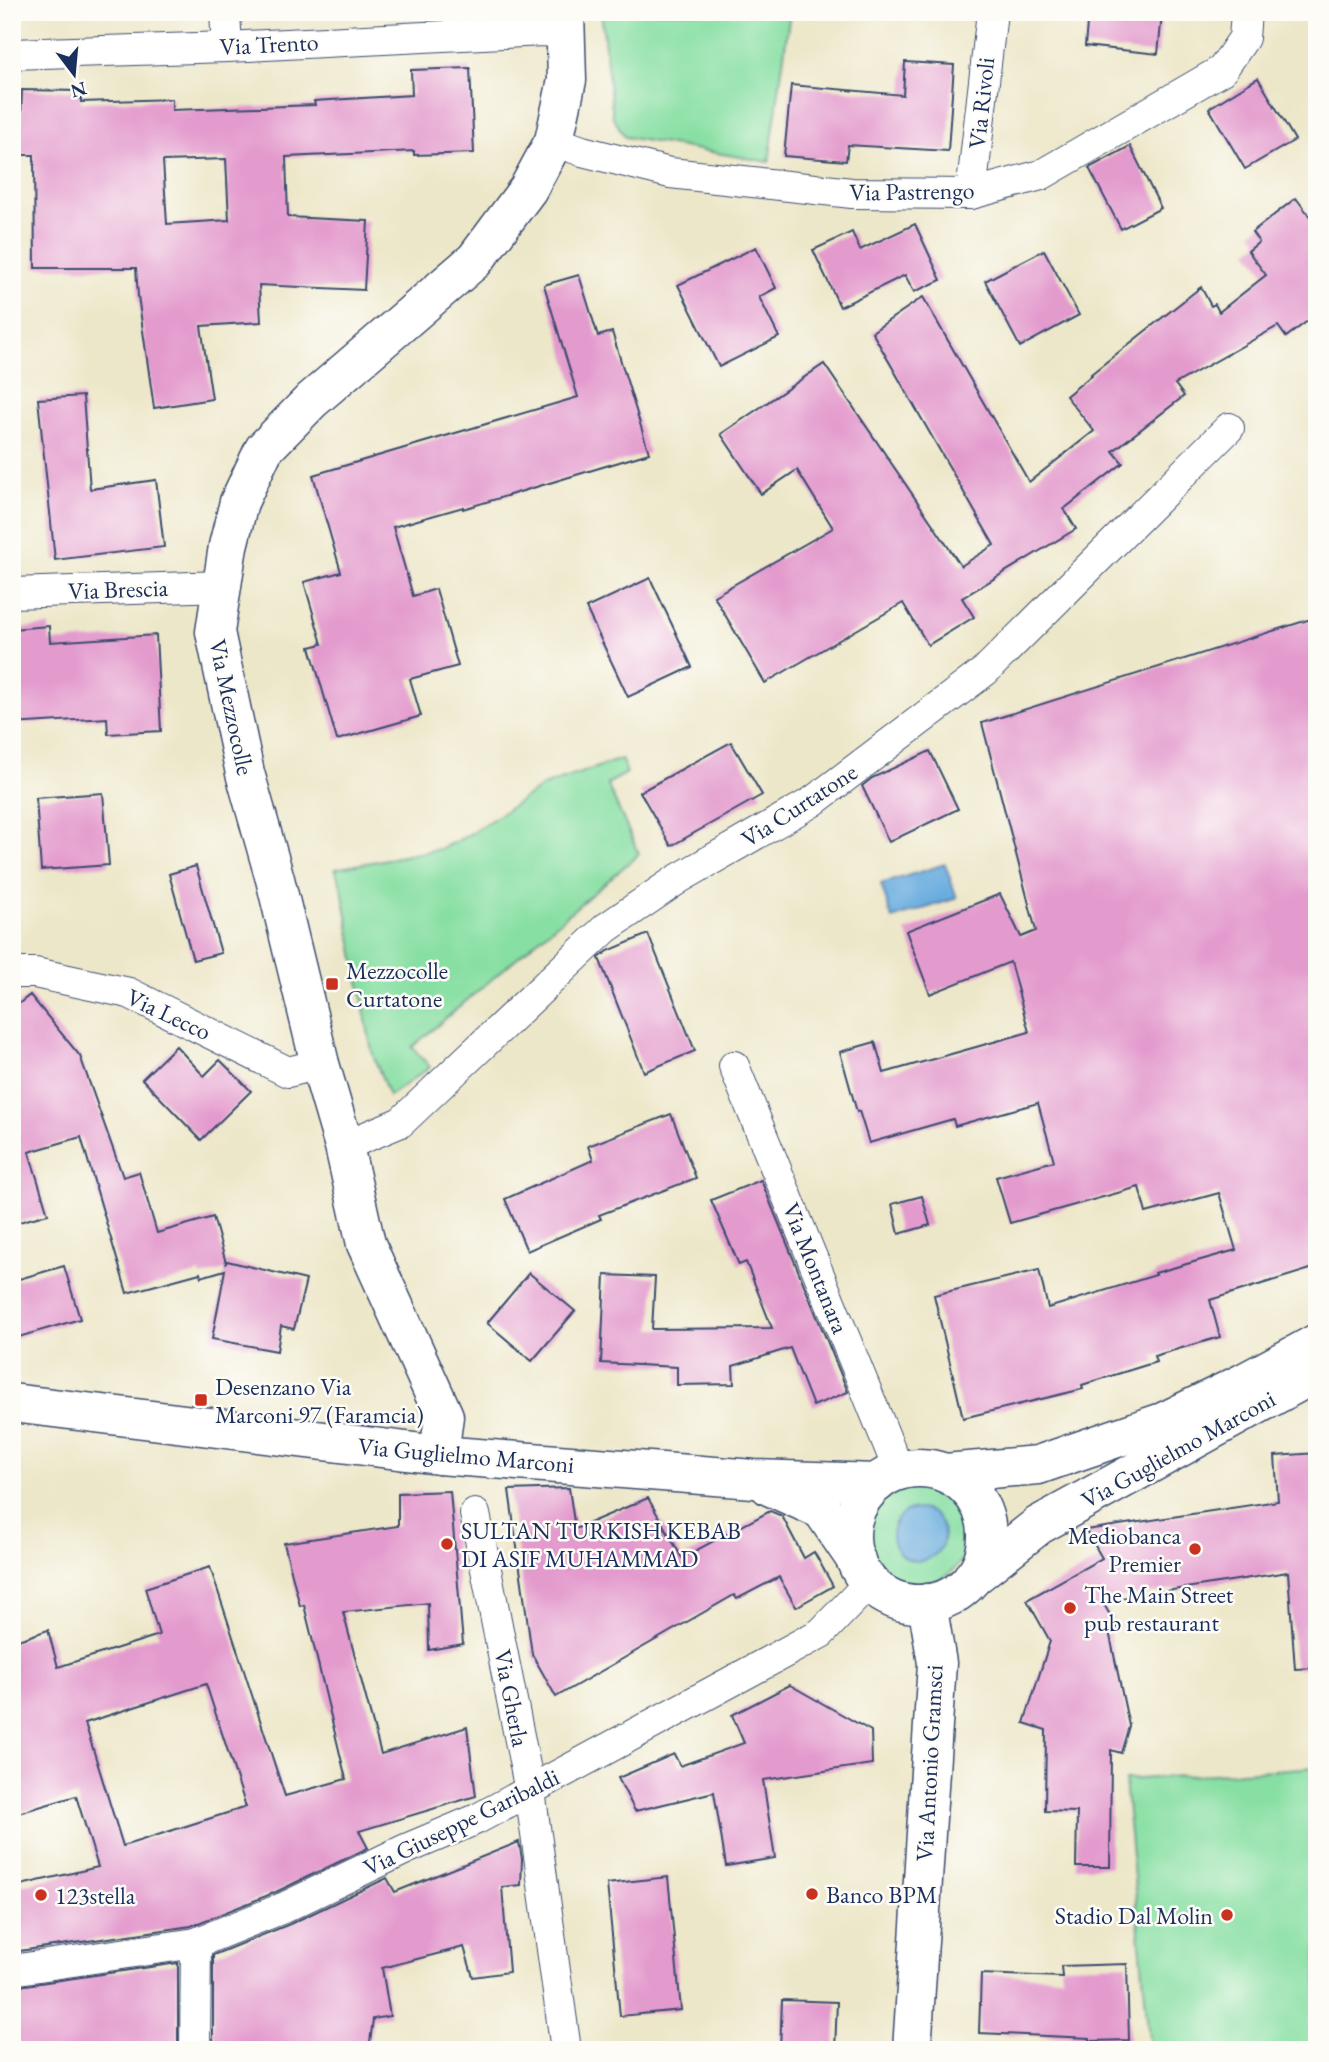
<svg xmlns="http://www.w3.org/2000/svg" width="1329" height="2062" viewBox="0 0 1329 2062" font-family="'EB Garamond',serif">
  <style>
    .green { fill: #87dfa3; stroke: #518780; stroke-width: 2 }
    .water { fill: #68acde; stroke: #426e9e; stroke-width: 2 }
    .building { fill: #e39acd; fill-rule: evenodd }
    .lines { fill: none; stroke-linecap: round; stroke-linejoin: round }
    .street-casing { stroke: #3a4b6e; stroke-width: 32 }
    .secondary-casing { stroke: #3a4b6e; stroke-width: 41 }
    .street { stroke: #fff; stroke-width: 30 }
    .secondary { stroke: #fff; stroke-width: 38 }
    .poi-dot { fill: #c8321e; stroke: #fdfcf7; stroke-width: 2.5 }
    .labels { text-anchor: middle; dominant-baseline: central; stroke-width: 5; stroke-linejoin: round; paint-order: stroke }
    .street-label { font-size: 24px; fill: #1b2f5e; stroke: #fdfcf7 }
    .poi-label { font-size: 24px; fill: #1b2f5e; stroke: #fdfcf7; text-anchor: start }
  </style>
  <rect width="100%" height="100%" fill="#fdfcf7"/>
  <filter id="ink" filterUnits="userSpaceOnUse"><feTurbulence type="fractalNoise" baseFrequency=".0143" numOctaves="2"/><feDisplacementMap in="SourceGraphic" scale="14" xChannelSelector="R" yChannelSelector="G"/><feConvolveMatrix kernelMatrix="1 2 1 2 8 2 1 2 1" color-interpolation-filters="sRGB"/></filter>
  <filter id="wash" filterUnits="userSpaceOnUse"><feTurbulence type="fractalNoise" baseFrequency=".00686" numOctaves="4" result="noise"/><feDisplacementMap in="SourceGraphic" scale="28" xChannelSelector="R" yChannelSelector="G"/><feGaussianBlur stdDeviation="1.57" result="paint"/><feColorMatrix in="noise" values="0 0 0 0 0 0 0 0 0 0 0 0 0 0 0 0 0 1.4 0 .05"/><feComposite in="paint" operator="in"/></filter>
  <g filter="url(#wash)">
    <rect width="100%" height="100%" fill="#ede7c9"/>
    <g class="green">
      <path d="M601,12H790L769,162L625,137L613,117Z"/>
      <path d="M621,759L627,773L607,784L639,854L412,1047L430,1067L389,1096L372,1052L342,888L335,869L440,849L467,836L543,786Z"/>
      <path d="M912,1484C917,1485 923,1484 928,1485C960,1492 977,1528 963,1557C957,1568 947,1577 935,1581C885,1596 845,1537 883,1499C891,1491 902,1488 912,1484Z"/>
      <path d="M1317,1767V2050H1150L1125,1780Z"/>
    </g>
    <g class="water">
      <path d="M945,864L957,898L892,919L881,884Z"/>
      <circle cx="918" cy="1535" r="26"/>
    </g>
    <g id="blocks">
      <g class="building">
        <path d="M1088,12H1143L1162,14L1158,54L1085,46Z"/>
        <path d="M905,62L954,65L948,151L848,145L846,161L784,156L791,85L903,95Z"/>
        <path d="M470,68L474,153L414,155V151L286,157L288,217L368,221L364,290L259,285L261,322L201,326L212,399L154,408L138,296L136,268H35L34,155H20L22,90L81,91V102L172,99V110L315,105L314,101L412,95L411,70ZM226,159L229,220L167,224L163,161Z"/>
        <path d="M1258,78L1295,140L1245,169L1209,108Z"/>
        <path d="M1130,146L1161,208L1121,229L1089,168Z"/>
        <path d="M1296,198L1317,226V314L1286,337L1278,326L1175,384L1184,396L1113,451L1123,463L1064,509L1076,529L962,598L974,617L928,645L903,603L765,683L714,596L833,528L797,470L761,494L721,434L824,364L961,566L994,545L872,332L923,297L1029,482L1094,431L1066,396L1092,375L1091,374L1201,287L1211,306L1215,304L1219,312L1266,275L1248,251L1259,242L1252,232Z"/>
        <path d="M915,224L941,280L914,292L905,275L840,307L813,250L852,232L860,250Z"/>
        <path d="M756,247L776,288L759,297L779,337L719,367L678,285Z"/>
        <path d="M1044,250L1079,315L1020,347L985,281Z"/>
        <path d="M579,275L598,336L612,332L649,453L463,509V507L393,527L413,596L436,589L458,666L410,679L421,716L337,740L310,647L322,644L304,582L341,572L313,475L578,397L544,285Z"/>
        <path d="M83,396L90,489L156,480L164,547L55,560L38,399Z"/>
        <path d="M650,578L692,667L628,697L586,608Z"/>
        <path d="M1317,617V1267L1210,1300L1220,1337L1154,1356L1156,1362L1082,1385L1083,1389L963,1418L934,1295L1039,1270L1048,1308L1156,1275L1155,1273L1236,1250L1219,1193L1146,1213L1139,1187L1010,1223L996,1177L1054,1161L1038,1103L955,1126L953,1119L869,1143L859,1111L857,1112L840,1052L875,1042L884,1073L1029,1032L1010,962L930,994L906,931L1000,894L1021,937L1036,931L982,723Z"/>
        <path d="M49,626L50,642L156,635L161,731L108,734L107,718L12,724V629Z"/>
        <path d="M731,742L762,795L671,846L640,792Z"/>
        <path d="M930,751L958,809L889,842L862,786L872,778Z"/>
        <path d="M103,793L109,865L41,870L36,798Z"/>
        <path d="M196,866L221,953L193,960L169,874Z"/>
        <path d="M648,934L695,1051L644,1072L599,958L608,951Z"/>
        <path d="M30,995L80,1056L123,1177L139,1172L157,1233L213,1217L226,1263L227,1261L306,1280L294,1329L281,1326L277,1351L212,1339L225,1270L201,1277L200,1273L127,1293L81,1137L29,1152L48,1214L12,1224V1009Z"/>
        <path d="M176,1046L204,1076L220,1060L251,1091L201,1140L142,1079Z"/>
        <path d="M671,1114L696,1178L599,1215L601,1219L527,1251L505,1199L593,1160L588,1146Z"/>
        <path d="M761,1180L848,1392L813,1406L790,1348L733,1366L734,1384L677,1385V1367L601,1363L605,1275L655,1277L652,1329L772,1328L746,1262L739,1265L711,1200Z"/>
        <path d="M922,1196L930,1225L899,1234L892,1204Z"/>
        <path d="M64,1266L80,1319L12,1339V1281Z"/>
        <path d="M529,1273L575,1311L532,1361L487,1323Z"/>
        <path d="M1317,1453V1668L1295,1669L1288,1572L1102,1601L1117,1627L1109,1631L1129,1726L1121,1753L1111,1750L1110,1867H1076L1077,1812L1045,1811L1046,1730L1024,1723L1050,1641L1027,1600L1102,1558L1086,1530L1278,1501L1275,1456Z"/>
        <path d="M569,1488L575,1529L648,1498L682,1558L770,1511L782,1516L804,1558L814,1552L833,1586L796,1607L779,1577L737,1599L734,1595L556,1697L532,1654L509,1490Z"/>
        <path d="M450,1491L463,1644L429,1650L428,1603L343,1612L381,1754L467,1727L476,1796L359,1831L368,1848L276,1892L191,1926L12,1952V1887L98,1867L76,1796L12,1815V1642L48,1630L58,1667L159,1635L145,1588L210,1567L285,1796L346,1779L304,1605L300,1606L284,1543L398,1526V1493ZM206,1684L246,1807L123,1846L85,1723Z"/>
        <path d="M790,1685L871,1731L872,1764L763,1780L775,1858L726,1866L714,1792L635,1811L618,1778L674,1754L680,1766L744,1743L732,1715Z"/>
        <path d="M519,1842L522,1859L521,1885L502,1887L509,1972L473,1977L464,1947L382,1968L390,2016L373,2019L369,2050H213V1955L290,1924L387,1878L395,1892Z"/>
        <path d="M668,1877L681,2010L620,2016L607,1884Z"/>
        <path d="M178,1963V2050H12V1987Z"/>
        <path d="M1127,1964L1129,2040L1090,2041V2038L979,2033L981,1974L1062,1977L1061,1966Z"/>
        <path d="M782,2000L837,2002L835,2050H780Z"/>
      </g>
    </g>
  </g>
  <g filter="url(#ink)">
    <use href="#blocks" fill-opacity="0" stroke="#3a4b6e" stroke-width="2"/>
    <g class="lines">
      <g class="street-casing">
        <g id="street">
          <path d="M225,12L227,47"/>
          <path d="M12,54L227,47L542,31L567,33"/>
          <path d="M554,141L582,151L670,173L852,193L971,194L1041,175L1222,70L1244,38L1246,12"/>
          <path d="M971,194L992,12"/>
          <path d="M12,593L223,586"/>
          <path d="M12,973H35L129,993L288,1072L320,1064"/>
          <path d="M734,1066L899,1471"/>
          <path d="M344,1146L401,1122L606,928L678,879L812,802L985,671L1229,428"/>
          <path d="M475,1514L530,1791L566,2050"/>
          <path d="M12,1970L196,1943L283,1908L406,1849L477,1819L821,1633L870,1582"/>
          <path d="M195,2050L196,1943"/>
        </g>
      </g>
      <g class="secondary-casing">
        <g id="secondary">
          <path d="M12,1403L439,1455L754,1479L877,1483"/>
          <path d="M439,1455L444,1416L366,1244L344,1146L320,1064L275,879L245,773L215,632L228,546L239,502L264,449L312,400L475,260L528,189L554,141L567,80L565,12"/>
          <circle cx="919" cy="1536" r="68"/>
          <path d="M945,1473L1038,1465L1163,1422L1243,1383L1317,1343"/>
          <path d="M769,1486L822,1510L856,1560"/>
          <path d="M972,1578L1039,1525L1317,1372"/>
          <path d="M912,2050L937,1663L927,1603"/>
        </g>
      </g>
      <use href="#street" class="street"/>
      <use href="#secondary" class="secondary"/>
    </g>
  </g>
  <g class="poi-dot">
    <rect x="325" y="977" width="14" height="14" rx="3.5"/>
    <rect x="194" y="1393" width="14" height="14" rx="3.5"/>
    <circle cx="447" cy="1544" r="7"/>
    <circle cx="1195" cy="1549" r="7"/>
    <circle cx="1070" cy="1608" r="7"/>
    <circle cx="812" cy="1894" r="7"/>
    <circle cx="41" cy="1895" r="7"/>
    <circle cx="1227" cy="1915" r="7"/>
  </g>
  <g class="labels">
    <g class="street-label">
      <text transform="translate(269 44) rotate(-3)">Via Trento</text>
      <text transform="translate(981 103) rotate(-84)">Via Rivoli</text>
      <text transform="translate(912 191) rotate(-1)">Via Pastrengo</text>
      <text transform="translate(118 589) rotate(-2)">Via Brescia</text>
      <text transform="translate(232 707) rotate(78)">Via Mezzocolle</text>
      <text transform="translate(799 805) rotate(-33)">Via Curtatone</text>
      <text transform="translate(169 1014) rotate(25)">Via Lecco</text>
      <text transform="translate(816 1268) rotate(68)">Via Montanara</text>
      <text transform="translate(1178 1449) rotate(-29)">Via Guglielmo Marconi</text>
      <text transform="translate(466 1455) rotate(5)">Via Guglielmo Marconi</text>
      <text transform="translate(512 1698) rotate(79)">Via Gherla</text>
      <text transform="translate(929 1763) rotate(-87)">Via Antonio Gramsci</text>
      <text transform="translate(461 1822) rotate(-26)">Via Giuseppe Garibaldi</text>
    </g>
    <g class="poi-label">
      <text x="346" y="970">Mezzocolle<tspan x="346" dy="28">Curtatone</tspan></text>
      <text x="215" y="1386">Desenzano Via<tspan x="215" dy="28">Marconi 97 (Faramcia)</tspan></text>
      <text x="461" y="1530">SULTAN TURKISH KEBAB<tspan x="461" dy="28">DI ASIF MUHAMMAD</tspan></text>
      <text x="1181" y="1535" text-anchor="end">Mediobanca<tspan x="1181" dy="28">Premier</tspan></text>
      <text x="1084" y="1594">The Main Street<tspan x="1084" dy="28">pub restaurant</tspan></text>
      <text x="826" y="1894">Banco BPM</text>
      <text x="55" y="1895">123stella</text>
      <text x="1213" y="1915" text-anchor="end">Stadio Dal Molin</text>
    </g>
  </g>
  <rect width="1329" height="2062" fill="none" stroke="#fdfcf7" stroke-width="42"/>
  <g transform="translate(74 74) rotate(164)" stroke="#fdfcf7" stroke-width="5" paint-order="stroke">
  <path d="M0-5L12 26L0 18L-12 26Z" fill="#1b2f5e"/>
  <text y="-10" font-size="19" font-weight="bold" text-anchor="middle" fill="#1b2f5e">N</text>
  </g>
</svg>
